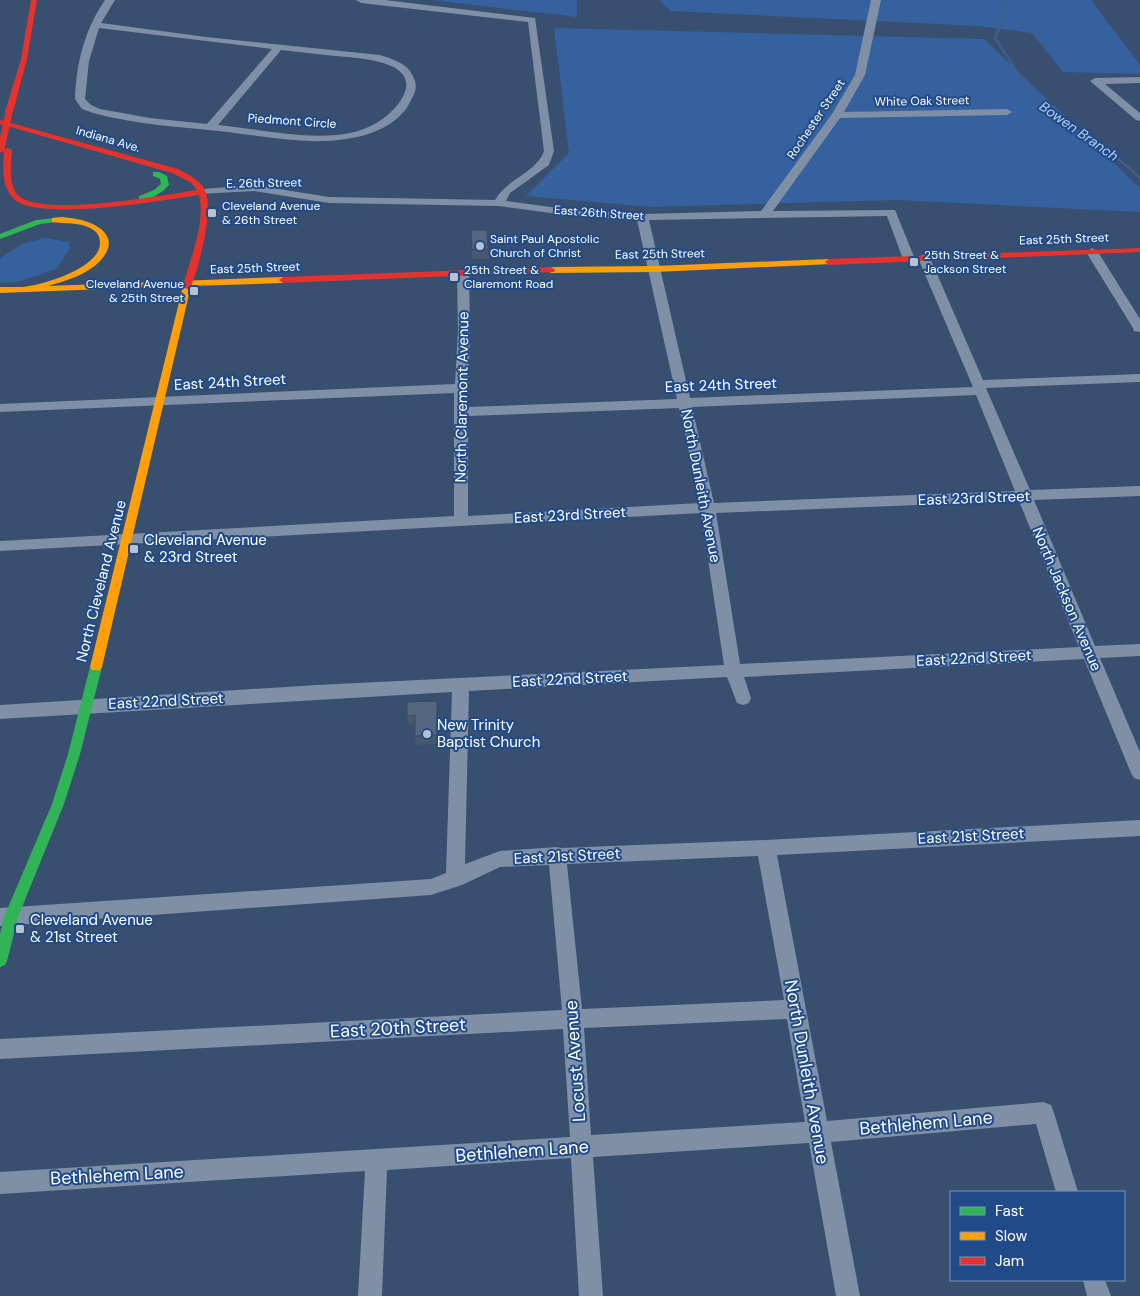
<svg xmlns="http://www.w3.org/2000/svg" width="1140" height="1296" viewBox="0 0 1140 1296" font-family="'DM Sans',sans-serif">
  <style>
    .green { fill: #35619f }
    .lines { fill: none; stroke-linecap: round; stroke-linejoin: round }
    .stream { stroke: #3f5e89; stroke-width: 2.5 }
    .street { fill: #7f8fa6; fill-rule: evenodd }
    .fast { fill: #30b455; fill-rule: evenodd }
    .slow { fill: #ff9f0a; fill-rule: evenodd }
    .jam { fill: #e5322d; fill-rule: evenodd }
    .jam-bridge { stroke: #e5322d; stroke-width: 7 }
    .wall { fill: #48596f }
    .shaded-wall { fill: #3b485a }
    .building { fill: #546781; stroke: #3b485a }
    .poi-dot { fill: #b9c1cd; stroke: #204b88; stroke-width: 2 }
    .labels { text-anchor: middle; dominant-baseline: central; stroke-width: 4; stroke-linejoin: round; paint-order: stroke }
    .far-street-label { font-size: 12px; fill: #fff; stroke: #204b88 }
    .far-poi-label { font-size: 12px; fill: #fff; stroke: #204b88; text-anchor: start }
    .far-water-label { font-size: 14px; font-style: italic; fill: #b7d0f2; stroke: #204b88 }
    .street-label { font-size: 15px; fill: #fff; stroke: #204b88 }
    .poi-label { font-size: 15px; fill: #fff; stroke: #204b88; text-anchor: start }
    .near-street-label { font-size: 18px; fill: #fff; stroke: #204b88 }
  </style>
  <rect width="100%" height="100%" fill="#384f70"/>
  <g class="green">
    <path d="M431,0H577V17Z"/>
    <path d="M659,0H1091L1140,65V74L1063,72L1032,33L978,26L671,11Z"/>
    <path d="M554,28L984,39L1140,188V212L897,200L650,207L526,196L569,153Z"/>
    <path d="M45,238L69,242L70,248L56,269L18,282L0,283V258L22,244Z"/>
  </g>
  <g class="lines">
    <path class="stream" d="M1003,0L1000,26L995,38L1037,102L1120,160L1140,178"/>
    <g class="street">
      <path d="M105,0H115L101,23L206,37L380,55C395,60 410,64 415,81C418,90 412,98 408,106C395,126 369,136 346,139C307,145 267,137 228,132C183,127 137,125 93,113L82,109L75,99C76,63 85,29 105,0ZM99,28L272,49L207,124L150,118L100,109L91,105L85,99L89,61ZM281,50C299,52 317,54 335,56C357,58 426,60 401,100C392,114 375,126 358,131C316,143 261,129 218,125Z"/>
      <path d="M356,0H385L535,18L554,151L549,165L510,193L506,201L573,210L642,214L761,211L832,114L855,75L871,0H881L865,75L844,112L1007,109L1012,112L1007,115L840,118L773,211L895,210L915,259L913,262L909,263L903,259L887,216L649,220L690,398L973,387L918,258L924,254L930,258L983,380L1140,374V382L986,388L1030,490L1140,486V496L1034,500L1095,646L1140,644V656L1100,658L1140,752V780L1134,778L1131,773L1084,659L744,677L751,698L749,703L743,705L737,703L727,677L469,691L465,864L500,851L557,847L561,848L766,840L1140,820V836L777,855L827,1121L1043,1102L1051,1105L1054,1113L1078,1192H1056L1036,1124L831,1142L860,1296H836L809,1143L593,1157L603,1296H579L571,1158L387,1170L382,1296H358L365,1171L0,1194V1172L570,1137L563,1029L0,1059V1039L562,1010L549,865L500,867L462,885L431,895L0,926V908L431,879L446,873L452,692L0,719V705L317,685L724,665L701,513L0,551V541L454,516V393L0,412V404L455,384L458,329L457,274L463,270L469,274L470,329L468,407L677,399L637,220L573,216L499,206L329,203L254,191L199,194L197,192L199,190L203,189L254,185L329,197L495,200C508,178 536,173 544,151L528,22L361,3ZM976,395L1015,491L714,503L692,407ZM679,408L700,503L468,516V416ZM1019,501L1079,647L740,664L716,513ZM758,856L784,1000L582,1009L567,864ZM787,1019L805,1122L591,1135L584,1028Z"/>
      <path d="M1140,77V83L1105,84L1140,113V121L1136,120L1090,81L1095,78Z"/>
      <path d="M1092,248L1098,252L1140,319V332L1134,331L1133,328L1086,252Z"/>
      <path d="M1083,1280H1105L1111,1296H1087Z"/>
    </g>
    <g class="fast">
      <path d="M153,172H159L167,176L169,185C162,193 150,201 139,200V196L154,190L161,184L160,179L153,176Z"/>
      <path d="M63,217L67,219L66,221L40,224L0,239V234L36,220Z"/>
      <path d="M96,663L100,664L102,667L80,754L64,804L18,917L7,961L5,965L0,967V934L4,917L52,804L68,754L90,667L92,664Z"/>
    </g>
    <g class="slow">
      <path d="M52,218C76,214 130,229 100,261C87,275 65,281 48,286L283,277L287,280L283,283L191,286L102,667L100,670H92L90,667L183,286L0,293V287C8,287 16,287 23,287C43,285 100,268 100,243C100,236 97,231 90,228C78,222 65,224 52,222Z"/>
      <path d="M829,259L833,262L832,264L655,272L551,273L547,270L551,267L655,266Z"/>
    </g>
    <g class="jam">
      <path d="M31,0H37L27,59L13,112L9,114L5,112L21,59Z"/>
      <path d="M0,120L178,169C189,175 203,181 206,193C213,212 199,269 190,288L187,289L183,286C190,258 206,224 199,195C164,200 35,223 13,198C1,185 3,166 4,150L8,148L12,150C11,164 8,184 18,195C39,218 165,195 197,190L190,182L172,173L0,124Z"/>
      <path d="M1140,248V252L829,265L825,262L829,259Z"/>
      <path d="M551,267L555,270L554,272L283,283L279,280L283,277Z"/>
    </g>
    <path class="jam-bridge" d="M1,149L9,112"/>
  </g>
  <g class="wall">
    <path d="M471,230H487L489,259H472Z"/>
    <path d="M438,710V744L416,745L415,736V724L409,725L407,716Z"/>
  </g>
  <path class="shaded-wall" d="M437,701L438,710V744L437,735Z"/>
  <g class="building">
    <path d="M471,230H487L488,249L472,250Z"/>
    <path d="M437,701V735L415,736V715L407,716V702Z"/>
  </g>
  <g class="poi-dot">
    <rect x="207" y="208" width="10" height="10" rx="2.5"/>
    <circle cx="480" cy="246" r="5"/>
    <rect x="909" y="257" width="10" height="10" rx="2.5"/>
    <rect x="449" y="272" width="10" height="10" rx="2.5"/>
    <rect x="189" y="286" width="10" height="10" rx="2.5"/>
    <rect x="129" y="544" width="10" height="10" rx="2.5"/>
    <circle cx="427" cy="734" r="5"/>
    <rect x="15" y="924" width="10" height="10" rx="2.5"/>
  </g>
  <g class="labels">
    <g class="far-street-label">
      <text transform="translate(922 101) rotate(-1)">White Oak Street</text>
      <text transform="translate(816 119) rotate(-56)">Rochester Street</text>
      <text transform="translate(292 121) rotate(4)">Piedmont Circle</text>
      <text transform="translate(108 139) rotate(16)">Indiana Ave.</text>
      <text transform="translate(264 183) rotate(-1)">E. 26th Street</text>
      <text transform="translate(599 213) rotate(4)">East 26th Street</text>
      <text transform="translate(1064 239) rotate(-2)">East 25th Street</text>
      <text transform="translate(660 254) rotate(-1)">East 25th Street</text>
      <text transform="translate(255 268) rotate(-2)">East 25th Street</text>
    </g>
    <g class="far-poi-label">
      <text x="222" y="206">Cleveland Avenue<tspan x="222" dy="14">&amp; 26th Street</tspan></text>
      <text x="490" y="239">Saint Paul Apostolic<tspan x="490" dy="14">Church of Christ</tspan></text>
      <text x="924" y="255">25th Street &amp;<tspan x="924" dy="14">Jackson Street</tspan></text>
      <text x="464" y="270">25th Street &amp;<tspan x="464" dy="14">Claremont Road</tspan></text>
      <text x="184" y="284" text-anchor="end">Cleveland Avenue<tspan x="184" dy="14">&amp; 25th Street</tspan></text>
    </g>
    <g class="far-water-label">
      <text transform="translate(1079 131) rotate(35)">Bowen Branch</text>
    </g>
    <g class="street-label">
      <text transform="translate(230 382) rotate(-3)">East 24th Street</text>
      <text transform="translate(721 385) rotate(-2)">East 24th Street</text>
      <text transform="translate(462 397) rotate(-89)">North Claremont Avenue</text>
      <text transform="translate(701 486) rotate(79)">North Dunleith Avenue</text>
      <text transform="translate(974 498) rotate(-2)">East 23rd Street</text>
      <text transform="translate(570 515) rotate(-3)">East 23rd Street</text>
      <text transform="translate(101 581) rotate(-76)">North Cleveland Avenue</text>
      <text transform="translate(1067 599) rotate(67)">North Jackson Avenue</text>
      <text transform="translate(974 658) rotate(-3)">East 22nd Street</text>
      <text transform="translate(570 679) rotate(-3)">East 22nd Street</text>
      <text transform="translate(166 701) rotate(-3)">East 22nd Street</text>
      <text transform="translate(971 836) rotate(-3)">East 21st Street</text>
      <text transform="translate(567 856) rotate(-3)">East 21st Street</text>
    </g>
    <g class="poi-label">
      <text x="144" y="540">Cleveland Avenue<tspan x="144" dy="17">&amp; 23rd Street</tspan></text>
      <text x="437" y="725">New Trinity<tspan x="437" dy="17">Baptist Church</tspan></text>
      <text x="30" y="920">Cleveland Avenue<tspan x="30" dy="17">&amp; 21st Street</tspan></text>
    </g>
    <g class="near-street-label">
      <text transform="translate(398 1028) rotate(-3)">East 20th Street</text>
      <text transform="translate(575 1061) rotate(-94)">Locust Avenue</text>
      <text transform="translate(807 1072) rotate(80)">North Dunleith Avenue</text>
      <text transform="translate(926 1123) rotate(-5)">Bethlehem Lane</text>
      <text transform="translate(522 1151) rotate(-4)">Bethlehem Lane</text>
      <text transform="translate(117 1175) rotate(-3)">Bethlehem Lane</text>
    </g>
  </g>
  <rect x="950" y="1191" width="175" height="90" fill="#204b88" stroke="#7993b8"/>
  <rect x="960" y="1207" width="25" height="8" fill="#30b455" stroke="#7993b8"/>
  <text x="995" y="1216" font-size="15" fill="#ffffff">Fast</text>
  <rect x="960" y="1232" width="25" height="8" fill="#ff9f0a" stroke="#7993b8"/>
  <text x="995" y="1241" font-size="15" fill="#ffffff">Slow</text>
  <rect x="960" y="1257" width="25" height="8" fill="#e5322d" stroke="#7993b8"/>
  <text x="995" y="1266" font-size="15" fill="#ffffff">Jam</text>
</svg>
